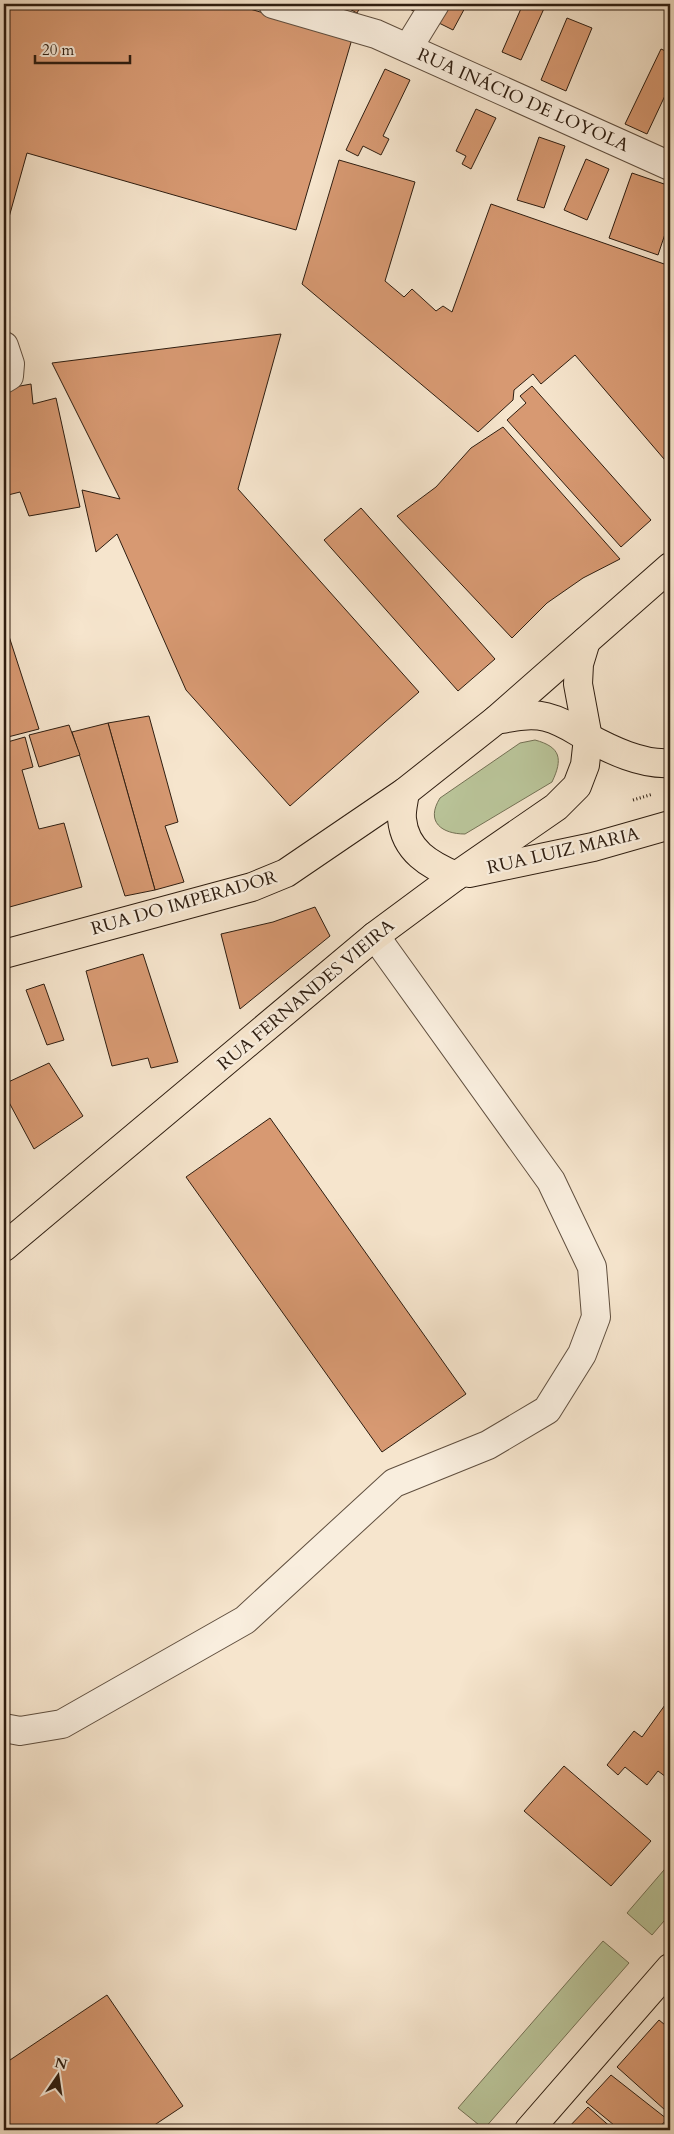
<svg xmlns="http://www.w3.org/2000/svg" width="674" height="2134" viewBox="0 0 674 2134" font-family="Cardo,serif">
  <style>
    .green { fill: #bac59a; stroke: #747155 }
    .building { fill: #d79972; stroke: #2e1d10 }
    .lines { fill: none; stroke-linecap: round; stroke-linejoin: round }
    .minor-casing { stroke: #604f3f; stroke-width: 30 }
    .major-casing { stroke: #2e1d10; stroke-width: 30 }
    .path { stroke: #2e1d10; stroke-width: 3; stroke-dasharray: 1 2.5; stroke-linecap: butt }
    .minor { stroke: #f9eede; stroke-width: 28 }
    .major { stroke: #f6e5cd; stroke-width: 28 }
    .labels { text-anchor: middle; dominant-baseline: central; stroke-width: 4.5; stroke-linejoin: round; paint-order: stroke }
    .street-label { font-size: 18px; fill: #2e1d10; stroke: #f9eede }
  </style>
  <rect width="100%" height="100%" fill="#f6e5cd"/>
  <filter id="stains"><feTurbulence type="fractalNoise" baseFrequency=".004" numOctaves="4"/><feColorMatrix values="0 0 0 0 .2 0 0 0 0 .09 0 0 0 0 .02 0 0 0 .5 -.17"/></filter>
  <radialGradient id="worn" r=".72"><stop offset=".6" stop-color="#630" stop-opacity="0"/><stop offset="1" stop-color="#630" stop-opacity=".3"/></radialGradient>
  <g class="green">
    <path d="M535,740C561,747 563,759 552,782L465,834C442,834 425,822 440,798L520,743Z"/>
    <path d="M670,1863V1914L652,1935L627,1913Z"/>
    <path d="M603,1941L629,1963L484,2129L458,2108Z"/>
  </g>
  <g class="building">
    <path d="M4,4H233L352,39L296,230L27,153L4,235Z"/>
    <path d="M340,4H362L357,13Z"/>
    <path d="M401,4H420L415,12Z"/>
    <path d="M442,4H467L453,30L433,20Z"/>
    <path d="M523,4L532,8L534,4H546L521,60L502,52Z"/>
    <path d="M567,18L592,28L566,91L541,80Z"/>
    <path d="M661,49L670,53V85L647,134L625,124Z"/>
    <path d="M385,69L410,80L383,136L389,139L381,155L363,146L358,156L346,150Z"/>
    <path d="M476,109L496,118L471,169L462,164L466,156L456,151Z"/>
    <path d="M539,137L565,146L544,208L517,200Z"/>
    <path d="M586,159L609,169L587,220L564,210Z"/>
    <path d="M339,160L415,182L385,281L404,297L412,289L436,311L443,306L452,312L491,204L670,266V466L575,355L541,384L533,374L514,390L513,400L478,432L302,284Z"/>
    <path d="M632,173L670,186V219L658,255L609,238Z"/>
    <path d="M281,334L238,489L419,692L290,806L186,690L117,534L96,552L82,490L120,499L52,363Z"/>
    <path d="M31,384L33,404L56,398L80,507L29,516L20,492L4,496V389Z"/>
    <path d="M532,386L651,520L621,547L507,420L526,403L520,396Z"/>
    <path d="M503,427L620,559L583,578L547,603L512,638L397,516L436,487L471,448Z"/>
    <path d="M361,508L495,659L458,691L324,540Z"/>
    <path d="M6,627L39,729L4,738V628Z"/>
    <path d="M149,716L178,822L165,826L184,882L155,890L108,723Z"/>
    <path d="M108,723L155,890L125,896L72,732Z"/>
    <path d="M69,725L80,755L39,767L29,735Z"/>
    <path d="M25,737L33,767L22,770L39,829L64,823L82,887L6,908L4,902V743Z"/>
    <path d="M315,907L330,936L240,1009L221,934L273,922Z"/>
    <path d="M143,954L178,1062L151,1068L148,1058L112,1066L86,971Z"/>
    <path d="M44,984L64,1040L47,1045L26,990Z"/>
    <path d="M49,1063L83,1116L34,1149L4,1093V1084Z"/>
    <path d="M270,1118L466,1394L382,1452L186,1177Z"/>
    <path d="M670,1698V1780L658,1771L647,1785L625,1767L618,1775L607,1765L634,1731L642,1737Z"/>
    <path d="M564,1766L651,1841L611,1886L524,1811Z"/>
    <path d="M107,1995L183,2106L147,2130H4V2064Z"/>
    <path d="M659,2020L670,2029V2105L665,2110L617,2067Z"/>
    <path d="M611,2075L667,2119L657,2130H620L586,2102Z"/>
    <path d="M588,2107L614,2130H566Z"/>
  </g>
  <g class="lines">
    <g class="minor-casing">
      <g id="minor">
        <path d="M273,4L376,34L670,166"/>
        <path d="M408,48L435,4"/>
        <path d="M4,346L10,364L9,376L4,379"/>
        <path d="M4,1728L20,1731L62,1724L245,1620L394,1483L488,1445L547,1410L582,1354L596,1317L592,1267L551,1181L375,936"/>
      </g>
    </g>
    <g class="major-casing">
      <g id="major">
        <path d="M496,720C512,717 530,713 546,717C562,721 573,729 587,737C611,750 642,765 670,763"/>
        <path d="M405,792C404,800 401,811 402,819C405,851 430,865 456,876"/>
        <path d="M469,873L593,847L670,825"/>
        <path d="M4,954L252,887L286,873L405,792L496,720L670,567"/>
        <path d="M4,1247L375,936L456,876L556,807L577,786L585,765L588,738L578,684L579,664L586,641"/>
        <path d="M529,2130L670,1968"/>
      </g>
    </g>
    <path class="path" d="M633,800L653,794"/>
    <use href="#minor" class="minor"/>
    <use href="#major" class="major"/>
  </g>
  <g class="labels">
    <g class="street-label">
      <text transform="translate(523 100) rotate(24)">RUA INÁCIO DE LOYOLA</text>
      <text transform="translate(563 851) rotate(-13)">RUA LUIZ MARIA</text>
      <text transform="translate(184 903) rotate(-16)">RUA DO IMPERADOR</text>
      <text transform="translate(306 995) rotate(-40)">RUA FERNANDES VIEIRA</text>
    </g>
  </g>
  <rect width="674" height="2134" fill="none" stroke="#f6e5cd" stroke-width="20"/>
  <rect x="5" y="5" width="664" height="2124" fill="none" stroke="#2e1d10" stroke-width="2.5"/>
  <rect x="10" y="10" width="654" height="2114" fill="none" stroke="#2e1d10"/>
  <g transform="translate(58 2076) rotate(13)" stroke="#f9eede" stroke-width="4" paint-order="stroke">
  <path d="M0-4L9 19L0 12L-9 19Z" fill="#2e1d10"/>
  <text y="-8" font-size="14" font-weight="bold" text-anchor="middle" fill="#2e1d10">N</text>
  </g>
  <path d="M35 55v8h95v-8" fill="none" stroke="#2e1d10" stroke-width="2.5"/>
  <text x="42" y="55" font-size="15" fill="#2e1d10" stroke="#f9eede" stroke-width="4" paint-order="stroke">20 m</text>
  <rect width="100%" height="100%" filter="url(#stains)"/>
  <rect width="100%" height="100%" fill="url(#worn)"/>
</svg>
